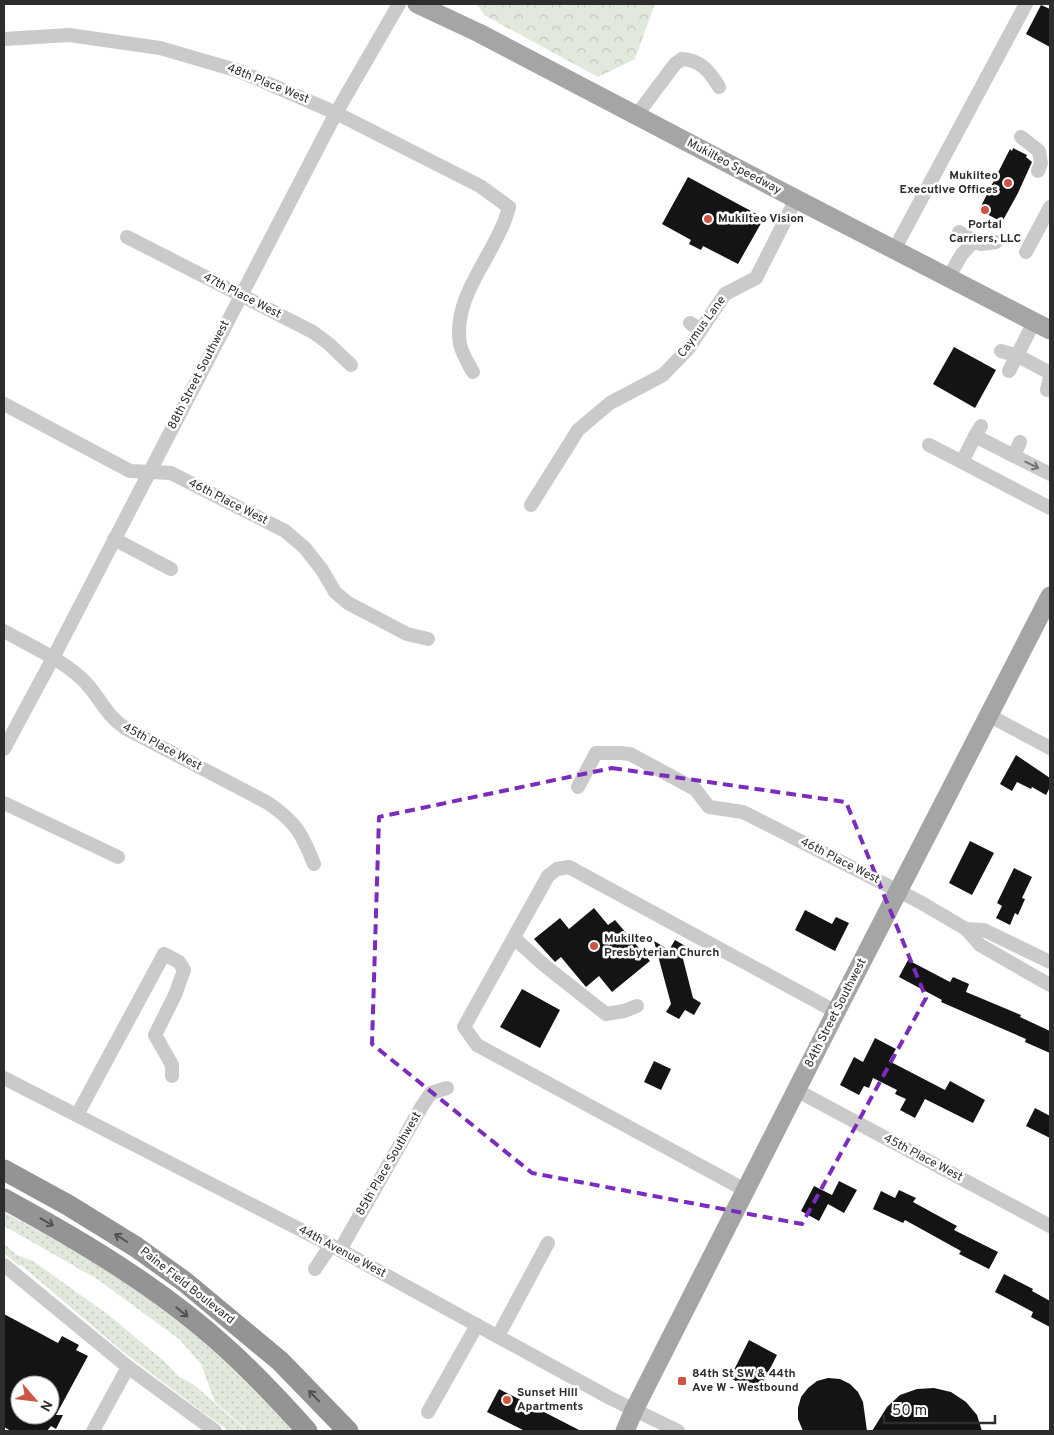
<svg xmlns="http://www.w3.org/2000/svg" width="1054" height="1435" viewBox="0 0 1054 1435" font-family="Overpass,sans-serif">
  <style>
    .grass { fill: url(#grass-dots) }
    .forest { fill: url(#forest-crowns) }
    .building { fill: #141414; fill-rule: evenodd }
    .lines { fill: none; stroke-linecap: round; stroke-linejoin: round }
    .minor { stroke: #cacaca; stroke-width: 14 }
    .major { stroke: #a5a5a5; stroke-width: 19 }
    .highway { stroke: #949494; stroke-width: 21 }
    .oneway { stroke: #747474 }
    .oneway2 { stroke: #515151 }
    .marked { fill: none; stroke: #7b2cbf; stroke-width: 4; stroke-dasharray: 10 6; stroke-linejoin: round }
    .poi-dot { fill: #ce5545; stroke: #fff; stroke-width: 2 }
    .labels { text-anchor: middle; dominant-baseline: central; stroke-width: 5; stroke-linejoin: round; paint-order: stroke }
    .street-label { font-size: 12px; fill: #2d2d2d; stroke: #fff }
    .poi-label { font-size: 12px; font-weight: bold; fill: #2d2d2d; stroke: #fff; text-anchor: start }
  </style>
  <defs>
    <pattern id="grass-dots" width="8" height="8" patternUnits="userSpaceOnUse" patternTransform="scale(1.25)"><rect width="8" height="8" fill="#e1e9dc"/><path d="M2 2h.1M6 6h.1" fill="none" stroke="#c1c8bd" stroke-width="1.8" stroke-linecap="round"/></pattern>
    <pattern id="forest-crowns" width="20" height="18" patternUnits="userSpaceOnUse" patternTransform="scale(1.25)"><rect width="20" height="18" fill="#e1e9dc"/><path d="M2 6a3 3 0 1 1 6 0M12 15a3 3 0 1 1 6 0" fill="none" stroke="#c1c8bd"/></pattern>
  </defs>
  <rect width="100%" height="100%" fill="#fff"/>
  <g class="grass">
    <path d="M4,1212C37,1230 70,1248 103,1268C173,1313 239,1368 292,1431H248L215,1402L201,1364L179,1339L97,1279L4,1226Z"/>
    <path d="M4,1244L17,1255L33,1261L110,1316L164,1361L178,1376L194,1385L247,1431H229L205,1414L122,1351L21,1265H18L4,1253Z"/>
  </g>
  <path class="forest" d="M477,4H655L635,59L598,77L484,15Z"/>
  <g class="building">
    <path d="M1041,5L1050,9V47L1026,34Z"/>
    <path d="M1013,148L1027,155L1026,157L1032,162L1018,193L1002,222L979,210L1010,149L1012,151Z"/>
    <path d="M688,177L764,218L738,264L703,246L701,250L689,244L691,240L662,224Z"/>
    <path d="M954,347L996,370L975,408L933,384Z"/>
    <path d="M1016,755L1050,778V787L1046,795L1032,787L1031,789L1017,782L1012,791L1000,784Z"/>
    <path d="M970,841L994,853L972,895L949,883Z"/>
    <path d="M1014,868L1032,877L1022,898L1025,899L1018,915L1015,913L1010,925L996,918L1002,906L997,903Z"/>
    <path d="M594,908L608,925L615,920L650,961L612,992L599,976L586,987L561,957L555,962L534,939L560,918L569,929Z"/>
    <path d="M805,910L832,924L836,917L849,923L835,951L795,930Z"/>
    <path d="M675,940L687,947L682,955L693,998L701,1003L694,1015L685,1010L679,1019L666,1012L671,1004L654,941L669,950Z"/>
    <path d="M908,960L950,982L953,977L969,984L966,992L1021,1015L1020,1017L1050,1031V1053L1025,1042L1026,1039L941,1002L942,1000L899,977Z"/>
    <path d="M522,989L560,1010L540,1048L500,1027Z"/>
    <path d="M875,1038L896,1049L889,1061L945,1090L950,1081L985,1100L973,1123L925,1099L915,1118L900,1110L906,1099L895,1094L897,1090L873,1078L869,1088L864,1086L859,1095L840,1085L854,1057L863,1062Z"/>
    <path d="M654,1061L671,1069L661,1090L644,1082Z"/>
    <path d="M1035,1108L1050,1116V1138L1026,1126Z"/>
    <path d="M839,1181L857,1190L844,1213L828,1204L819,1221L801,1211L814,1186L832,1195Z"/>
    <path d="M899,1190L916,1198L913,1202L957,1226L954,1230L998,1252L989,1269L959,1254L961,1251L905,1220L903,1223L873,1209L881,1191L895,1198Z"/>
    <path d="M1004,1274L1033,1289L1032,1291L1050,1301V1327L1031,1317L1033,1312L995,1292Z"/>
    <path d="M4,1314L58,1343L62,1336L79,1345L76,1350L88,1356L56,1415H63L56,1429L51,1426L47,1431H11L4,1427ZM20,1385H50V1415H20Z"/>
    <path d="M749,1340L777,1355L758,1392L730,1378Z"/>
    <path d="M828,1378L840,1379L850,1384L858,1392L863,1402L867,1431H803L798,1419V1408L801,1397L808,1388L817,1381Z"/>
    <path d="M934,1388L951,1392L966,1402L977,1415L982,1431H872L887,1407L900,1395L917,1389Z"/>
    <path d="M499,1389L581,1431H525L487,1412Z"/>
  </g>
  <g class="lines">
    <g class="minor">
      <path d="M4,39L69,35L160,48L239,71L336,113L480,186L509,207C507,214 505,222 501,229C485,266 453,301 460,344C462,354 468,363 473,372"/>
      <path d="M636,116L675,64L682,59C701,60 710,72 719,87"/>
      <path d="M1021,137L1039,151L1041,163L1038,171"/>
      <path d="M127,237L313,332L329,344L351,365"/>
      <path d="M974,241L981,244L996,242"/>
      <path d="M894,250L1026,4"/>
      <path d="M1026,252L1050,207"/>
      <path d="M948,278L962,254L974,241L959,232"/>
      <path d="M690,323L701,330"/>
      <path d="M1001,351L1018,356L1050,373"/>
      <path d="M1009,371L1034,322"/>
      <path d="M1047,390L1050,377"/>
      <path d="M4,404L130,471L171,473L285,531L305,548L322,570L335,592L348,603L407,634L428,639"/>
      <path d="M981,426L975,436L1014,456L1020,442"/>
      <path d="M975,436L962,462L1050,508"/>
      <path d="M929,445L962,462"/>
      <path d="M1014,456L1050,474"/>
      <path d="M531,505L578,430L610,403L663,375L688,349L725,294L756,278L796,199"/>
      <path d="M114,539L171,569"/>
      <path d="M4,631C30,646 59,658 81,678C98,693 104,714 125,728L268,803C296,822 302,834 314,864"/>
      <path d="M990,716L1050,748"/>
      <path d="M4,749L53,658L336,113L399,4"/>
      <path d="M578,787L596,753H620L630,754L695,789L709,807L743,812L920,902L966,929L984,930L1050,962"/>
      <path d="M4,803L118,857"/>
      <path d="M966,929L980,945L1050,985"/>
      <path d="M514,938L544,965L606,1014L624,1011L637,1006"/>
      <path d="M4,1078L340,1250L610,1398L678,1431"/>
      <path d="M796,1090L1050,1226"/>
      <path d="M77,1115L164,954L179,962L184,970L175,995L155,1035L172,1065V1076"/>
      <path d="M745,1190L477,1045L464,1027L548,876L557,869L569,867L836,1012"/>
      <path d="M340,1250L422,1106L431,1093L447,1088"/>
      <path d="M4,1265L128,1367L215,1431"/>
      <path d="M315,1269L331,1245"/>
      <path d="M498,1336L548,1243"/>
      <path d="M428,1412L477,1325"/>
      <path d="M93,1431L128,1367"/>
    </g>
    <g class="major">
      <path d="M417,4L479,33L796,199L1050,330"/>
      <path d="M625,1431L634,1410L836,1012L1050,596"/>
    </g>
    <g class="highway">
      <path d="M4,1170L68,1205L136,1247L185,1282L280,1361L348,1431"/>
      <path d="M4,1199C81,1241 159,1287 225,1347C254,1373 281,1402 307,1431"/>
    </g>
  </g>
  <defs><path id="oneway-shaft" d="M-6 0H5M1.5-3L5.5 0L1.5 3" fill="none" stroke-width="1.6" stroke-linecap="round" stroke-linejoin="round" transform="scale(1.25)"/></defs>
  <use class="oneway" href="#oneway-shaft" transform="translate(1032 465) rotate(26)"/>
  <g class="oneway2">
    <use href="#oneway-shaft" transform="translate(47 1222) rotate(29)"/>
    <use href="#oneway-shaft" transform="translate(121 1238) rotate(-148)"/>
    <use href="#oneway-shaft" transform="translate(182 1312) rotate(39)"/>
    <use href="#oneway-shaft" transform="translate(314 1396) rotate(-134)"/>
  </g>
  <path class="marked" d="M612,768L846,802L926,998L802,1224L532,1173L372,1044L379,817Z"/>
  <g class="poi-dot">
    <circle cx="1008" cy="183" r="5"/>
    <circle cx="985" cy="210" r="5"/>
    <circle cx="708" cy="219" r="5"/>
    <circle cx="594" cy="946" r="5"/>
    <rect x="677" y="1376" width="10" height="10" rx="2.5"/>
    <circle cx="507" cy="1400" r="5"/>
  </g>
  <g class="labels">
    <g class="street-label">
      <text transform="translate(268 84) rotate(22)">48th Place West</text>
      <text transform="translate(734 167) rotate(28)">Mukilteo Speedway</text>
      <text transform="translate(242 296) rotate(27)">47th Place West</text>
      <text transform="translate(702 327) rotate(-54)">Caymus Lane</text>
      <text transform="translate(199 375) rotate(-63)">88th Street Southwest</text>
      <text transform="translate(228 502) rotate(27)">46th Place West</text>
      <text transform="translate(162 747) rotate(28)">45th Place West</text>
      <text transform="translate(840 861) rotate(27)">46th Place West</text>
      <text transform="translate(836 1013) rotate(-63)">84th Street Southwest</text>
      <text transform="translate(923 1158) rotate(28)">45th Place West</text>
      <text transform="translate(389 1164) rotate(-60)">85th Place Southwest</text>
      <text transform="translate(342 1252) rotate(28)">44th Avenue West</text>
      <text transform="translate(187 1286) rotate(38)">Paine Field Boulevard</text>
    </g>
    <g class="poi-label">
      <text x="998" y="176" text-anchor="end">Mukilteo<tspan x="998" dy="14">Executive Offices</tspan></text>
      <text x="718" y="219">Mukilteo Vision</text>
      <text x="985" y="225" text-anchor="middle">Portal<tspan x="985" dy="14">Carriers, LLC</tspan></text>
      <text x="604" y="939">Mukilteo<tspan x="604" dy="14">Presbyterian Church</tspan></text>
      <text x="692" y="1374">84th St SW &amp; 44th<tspan x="692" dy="14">Ave W - Westbound</tspan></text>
      <text x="517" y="1393">Sunset Hill<tspan x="517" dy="14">Apartments</tspan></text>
    </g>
  </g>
  <rect width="1054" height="1435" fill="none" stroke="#2d2d2d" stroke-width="10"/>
  <g transform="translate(35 1400) rotate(118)"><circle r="24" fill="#ffffff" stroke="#ababab"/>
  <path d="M0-4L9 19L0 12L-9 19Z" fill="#ce5545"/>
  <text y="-8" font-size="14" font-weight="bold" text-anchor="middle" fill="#2d2d2d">N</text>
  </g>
  <path d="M884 1415v8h111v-8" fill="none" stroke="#2d2d2d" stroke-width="2.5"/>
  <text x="892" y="1415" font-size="15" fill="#2d2d2d" stroke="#ffffff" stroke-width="4" paint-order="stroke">50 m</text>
</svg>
